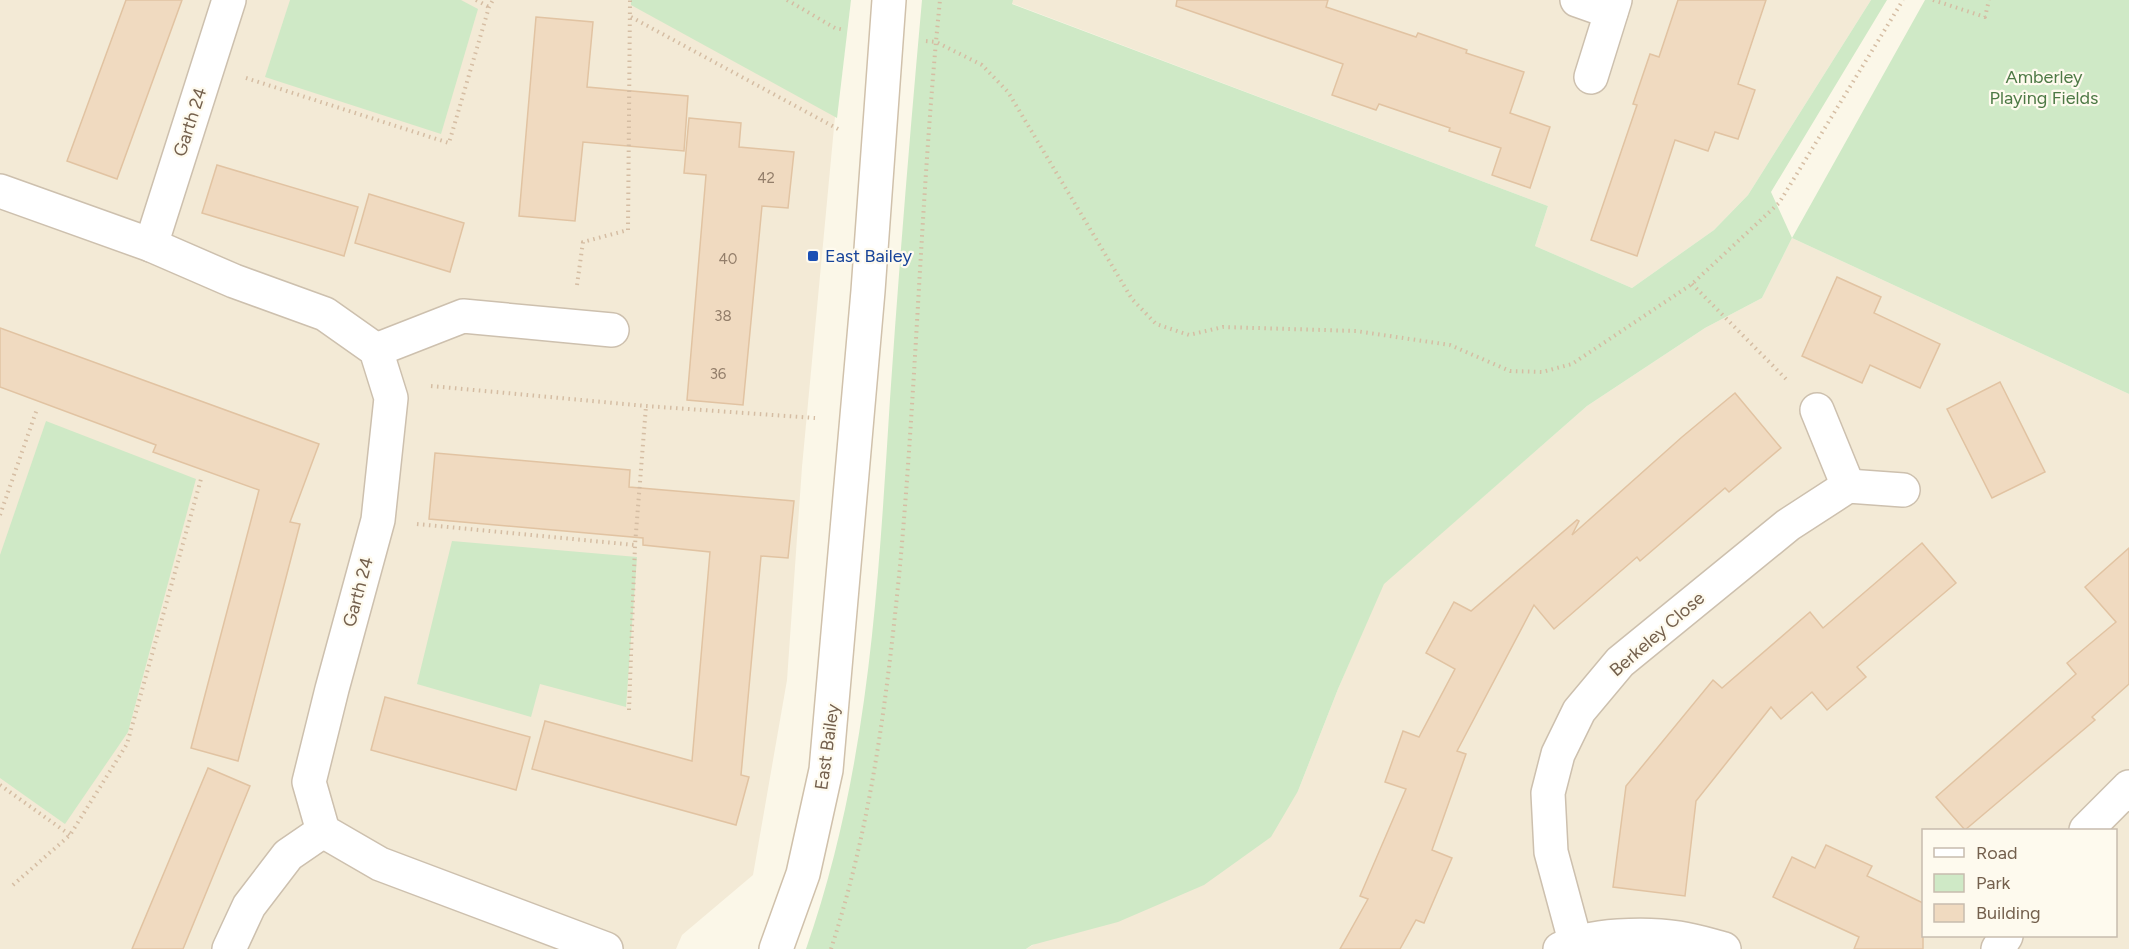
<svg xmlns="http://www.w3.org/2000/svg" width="2129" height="949" viewBox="0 0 2129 949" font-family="Figtree,sans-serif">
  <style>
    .residential { fill: #f3ead6; fill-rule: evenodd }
    .green { fill: #cfe9c6 }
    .building { fill: #f0dac0; stroke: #e1c3a2; stroke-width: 1.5 }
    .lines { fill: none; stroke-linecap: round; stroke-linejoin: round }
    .street-casing { stroke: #cdc0ae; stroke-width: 36 }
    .secondary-casing { stroke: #d0c1ab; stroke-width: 36 }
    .path { stroke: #d5bda3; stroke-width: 4; stroke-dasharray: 1.5 4.5; stroke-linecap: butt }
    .street { stroke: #fff; stroke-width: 33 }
    .secondary { stroke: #fff; stroke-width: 33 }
    .transit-dot { fill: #1a4fb4; stroke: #fefaee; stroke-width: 2 }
    .labels { text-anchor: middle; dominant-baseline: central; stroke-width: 4.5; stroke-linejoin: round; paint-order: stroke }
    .number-label { font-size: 15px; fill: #937e6a }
    .park-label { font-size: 18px; fill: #4d7945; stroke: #fefaee }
    .street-label { font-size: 18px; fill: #74604d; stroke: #fefaee }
    .transit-label { font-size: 18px; fill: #164399; stroke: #fefaee; text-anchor: start }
  </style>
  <rect width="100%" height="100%" fill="#fbf7e8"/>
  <g class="residential">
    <path d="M0,0H846L802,467L787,680L753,875L682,935L676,949H0Z"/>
    <path d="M1003,0H1871L1748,195L1714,230L1632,288L1535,246L1548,206Z"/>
    <path d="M1792,238L2129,394V949H1026L1298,791L1338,689L1383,584L1587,406L1705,328L1762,298ZM1924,830H2116V936H1924Z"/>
  </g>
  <g class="green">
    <path d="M290,0H461L478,9L441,134L265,77Z"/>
    <path d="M631,0H851L837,118L631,5Z"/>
    <path d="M922,0H1013L1012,4L1548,206L1535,246L1632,288L1714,230L1748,195L1871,0H1887L1771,192L1792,238L1925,0H2129V394L1792,238L1762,298L1705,328L1587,406L1384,584L1338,689L1298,791L1271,837L1204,885L1118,922L1032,945L1026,949H806C869,769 878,587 890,399C899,266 910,133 922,0Z"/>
    <path d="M46,421L196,479L128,732L65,824L0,778V555Z"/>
    <path d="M452,541L637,557L626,707L540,684L531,717L417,684Z"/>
  </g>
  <g class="building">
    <path d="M126,0H182L117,179L67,161Z"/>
    <path d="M1177,0H1328L1326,7L1416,37L1418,33L1467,50L1466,53L1524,72L1510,113L1550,127L1530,188L1492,175L1501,148L1449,131L1450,128L1379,104L1376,110L1332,95L1343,64L1176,6Z"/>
    <path d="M1678,0H1766L1738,84L1755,90L1738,139L1715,132L1708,151L1675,140L1637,256L1591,240L1637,105L1633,104L1650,54L1659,57Z"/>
    <path d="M536,17L593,22L587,87L688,96L684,151L583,142L575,221L519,216Z"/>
    <path d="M689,118L741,123L739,147L794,152L788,208L762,206L743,405L687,400L706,175L684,173Z"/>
    <path d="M217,165L358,207L344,256L202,213Z"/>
    <path d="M369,194L464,223L450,272L355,243Z"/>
    <path d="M1837,277L1881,297L1874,313L1940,344L1920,388L1870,365L1862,383L1802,356Z"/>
    <path d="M0,328L319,444L290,522L300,524L238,761L191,748L259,490L153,452L156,445L0,387Z"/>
    <path d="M2000,382L2045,472L1992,498L1947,409Z"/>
    <path d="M1735,393L1781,448L1729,492L1725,488L1640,561L1637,557L1554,629L1534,605L1457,751L1466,754L1432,850L1452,858L1424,923L1416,920L1400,949H1340L1368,899L1360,896L1406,789L1385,782L1403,731L1419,737L1455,669L1426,653L1454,602L1471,611L1577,520L1579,521L1572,535L1682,437Z"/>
    <path d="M435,453L630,470L629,487L794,501L788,558L761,556L741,775L749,777L736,825L532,769L545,721L692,761L710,552L643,545V538L429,519Z"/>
    <path d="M1922,543L1956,583L1857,667L1866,677L1827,710L1812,692L1781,719L1771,707L1696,801L1685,896L1613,887L1626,786L1713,680L1722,688L1810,612L1823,628Z"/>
    <path d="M2129,548V684L2092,717L2095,720L1965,830L1936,797L2076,674L2067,663L2116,622L2085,587Z"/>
    <path d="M385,697L530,737L516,790L371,750Z"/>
    <path d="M208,768L250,786L183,949H132Z"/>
    <path d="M1826,845L1872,866L1867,876L1923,903V949H1854L1859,937L1773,897L1792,857L1815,868Z"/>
  </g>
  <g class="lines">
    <g class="street-casing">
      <g id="street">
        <path d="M1577,0L1611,12"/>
        <path d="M1591,77L1615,0"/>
        <path d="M0,191L151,245L234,281L325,314L376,350L391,398L378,520L332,689L309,782L323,831L380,864L606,949"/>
        <path d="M151,245L229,0"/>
        <path d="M376,350L463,316L612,330"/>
        <path d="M1817,410L1848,486"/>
        <path d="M2086,830L2129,787"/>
        <path d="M1575,941L1551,852L1548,793L1558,754L1579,711L1620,662L1788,525L1848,486L1903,490"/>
        <path d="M229,949L249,906L288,855L323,831"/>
        <path d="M1560,949C1590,934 1646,933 1679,938C1694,940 1709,945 1724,949"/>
        <path d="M1998,949L2006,936"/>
      </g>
    </g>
    <g class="secondary-casing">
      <path id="secondary" d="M776,949L803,874L826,770L868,291L889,0"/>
    </g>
    <g class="path">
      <path d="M476,0L489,7"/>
      <path d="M787,0L835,28L845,30"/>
      <path d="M1933,0L1985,17L1989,0"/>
      <path d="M631,17L838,129"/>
      <path d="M926,41L936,42L982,65L1008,92L1132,299L1156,324L1189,335L1223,327L1356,331L1450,345L1510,371L1542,372L1572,364L1692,284L1779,203L1903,0"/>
      <path d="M246,78L449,143L489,7L493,0"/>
      <path d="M1692,284L1788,381"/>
      <path d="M577,285L583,242L628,230L630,0"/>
      <path d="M431,386L646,406L815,418"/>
      <path d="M0,515L37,409"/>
      <path d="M417,524L635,545"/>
      <path d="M629,710L635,545L646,406"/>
      <path d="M0,785L70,835"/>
      <path d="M13,885L70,835L127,744L201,479"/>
      <path d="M831,949C872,823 887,697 900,566C917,378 921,188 940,0"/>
    </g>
    <use href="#street" class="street"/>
    <use href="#secondary" class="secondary"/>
  </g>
  <rect class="transit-dot" x="807" y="250" width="12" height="12" rx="3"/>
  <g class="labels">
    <g class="number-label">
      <text x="766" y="178">42</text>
      <text x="728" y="259">40</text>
      <text x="723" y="316">38</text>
      <text x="718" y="374">36</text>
    </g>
    <g class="park-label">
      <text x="2044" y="77">Amberley<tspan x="2044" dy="21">Playing Fields</tspan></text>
    </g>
    <g class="street-label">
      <text transform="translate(190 122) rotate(-72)">Garth 24</text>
      <text transform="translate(358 592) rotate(-75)">Garth 24</text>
      <text transform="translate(1657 634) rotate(-41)">Berkeley Close</text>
      <text transform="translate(827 747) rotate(-82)">East Bailey</text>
    </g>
    <g class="transit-label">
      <text x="825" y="256">East Bailey</text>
    </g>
  </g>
  <rect x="1922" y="829" width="195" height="108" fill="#fefaee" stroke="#c7bcae" stroke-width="1.5"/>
  <rect x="1934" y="848" width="30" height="9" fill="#ffffff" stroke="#c7bcae" stroke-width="1.5"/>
  <text x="1976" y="859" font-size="18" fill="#74604d">Road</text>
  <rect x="1934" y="874" width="30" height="18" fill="#cfe9c6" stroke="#c7bcae" stroke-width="1.5"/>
  <text x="1976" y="889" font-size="18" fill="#74604d">Park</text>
  <rect x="1934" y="904" width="30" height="18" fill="#f0dac0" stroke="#c7bcae" stroke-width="1.5"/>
  <text x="1976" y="919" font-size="18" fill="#74604d">Building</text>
</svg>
